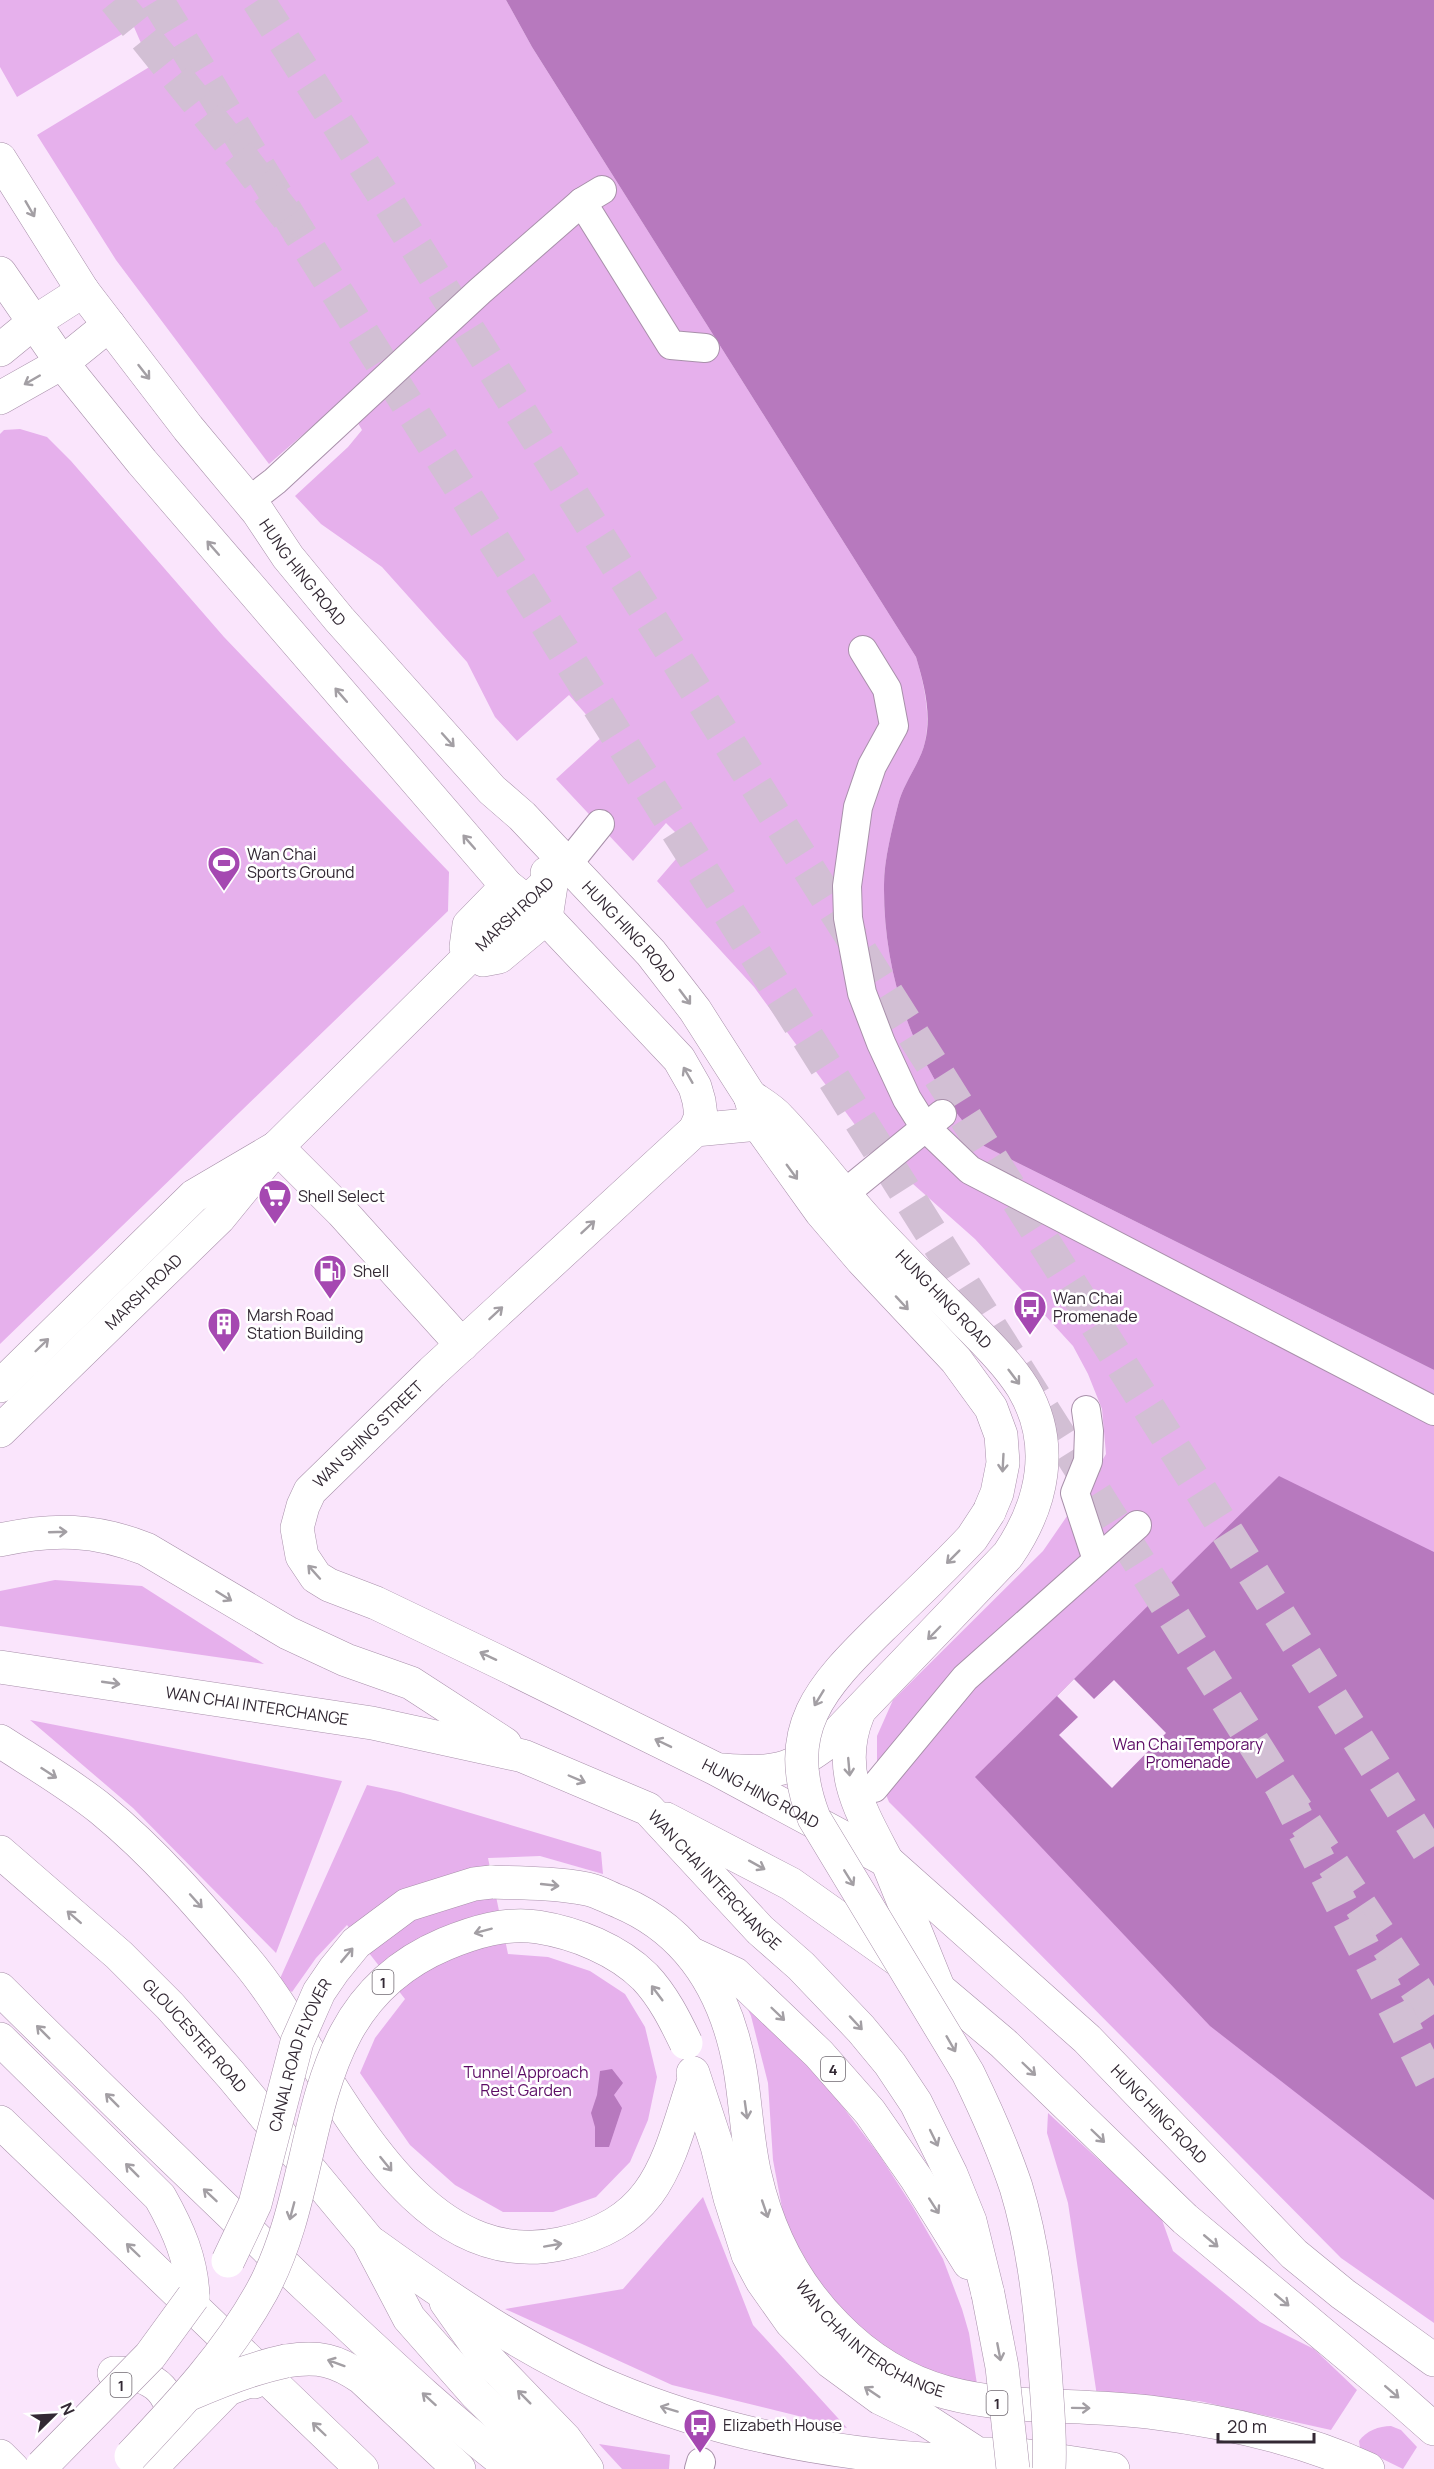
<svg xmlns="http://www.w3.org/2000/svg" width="1434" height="2469" viewBox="0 0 1434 2469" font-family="Manrope,sans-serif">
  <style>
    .green { fill: #e6b0ec }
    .water { fill: #b779be }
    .pier { fill: #fae5fc }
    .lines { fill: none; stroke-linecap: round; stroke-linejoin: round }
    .trunk-tunnel { stroke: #d2bfd4; stroke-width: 33; stroke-dasharray: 33 16; stroke-linecap: butt }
    .motorway-tunnel { stroke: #d2bfd4; stroke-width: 33; stroke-dasharray: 33 16; stroke-linecap: butt }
    .pedestrian-casing { stroke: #a890aa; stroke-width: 30 }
    .minor-casing { stroke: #a890aa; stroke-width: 34 }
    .tertiary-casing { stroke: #a890aa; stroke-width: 34 }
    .secondary-casing { stroke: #a890aa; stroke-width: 34 }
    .trunk-casing { stroke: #a890aa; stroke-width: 34 }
    .pedestrian { stroke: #fff; stroke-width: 28 }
    .minor { stroke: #fff; stroke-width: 33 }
    .tertiary { stroke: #fff; stroke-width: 33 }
    .secondary { stroke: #fff; stroke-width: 33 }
    .trunk { stroke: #fff; stroke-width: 33 }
    .trunk-bridge-casing { stroke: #a890aa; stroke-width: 34; stroke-linecap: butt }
    .trunk-bridge { stroke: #fff; stroke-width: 33 }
    .oneway { stroke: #a39fa4 }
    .labels { text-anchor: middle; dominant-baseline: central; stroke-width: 5; stroke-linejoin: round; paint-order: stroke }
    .shield { fill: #fff; stroke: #706971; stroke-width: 1.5 }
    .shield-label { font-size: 15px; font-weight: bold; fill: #332934 }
    .street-label { font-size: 16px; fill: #332934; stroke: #fff }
    .poi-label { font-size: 16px; fill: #332934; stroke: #fff; text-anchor: start }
    .park-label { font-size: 16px; fill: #5c0b65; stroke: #fff }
  </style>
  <rect width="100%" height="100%" fill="#fae5fc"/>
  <g class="green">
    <path d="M0,0H506L532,47L916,657C924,684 931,714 925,742C920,764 903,783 898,805C892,829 884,860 884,885C883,982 918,1075 984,1146L1434,1370V2323L1341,2258L911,1824L889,1802L877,1773V1736L893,1700L1043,1551L1085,1490L1106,1454L1102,1409L1088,1374L1073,1346L975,1239L913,1184L861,1133L754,987L657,881L688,845L666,823L633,861L556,779L604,735L569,695L517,741L495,717L467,662L382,567L321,524L295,496L348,447L362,430L344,399L269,464L116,260L37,135L151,66L134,27L17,97L0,67Z"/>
    <path d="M20,429L47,437L71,461L224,637L449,872L448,911L0,1344V434L4,430Z"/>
    <path d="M55,1580L142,1586L264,1664L0,1626V1591Z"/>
    <path d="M30,1720L342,1781L276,1953L133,1808Z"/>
    <path d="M367,1785L400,1792L601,1852L603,1874L540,1856L488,1858L508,1954L548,1957L590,1971L625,1994L645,2027L657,2077L648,2120L630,2162L596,2197L553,2212H503L455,2185L410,2145L360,2073L375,2038L405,1999L347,1925L316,1958L292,1992L278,1983Z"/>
    <path d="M742,1997L831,2091L880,2156L913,2207L943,2259L962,2309L969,2333L977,2384L903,2363L834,2307L785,2224L773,2160L768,2083L751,2016Z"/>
    <path d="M1048,2113L1161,2217L1173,2251L1260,2322L1314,2349L1357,2390L1331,2430L1199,2401L1097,2396L1068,2203L1047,2133Z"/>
    <path d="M703,2197L753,2325L847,2428L672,2385L505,2309L623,2289Z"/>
    <path d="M1391,2426L1401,2430L1417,2447L1403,2469L1360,2448L1359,2441C1366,2431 1379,2426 1391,2426Z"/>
    <path d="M599,2444L670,2455L669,2469H622Z"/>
  </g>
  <g class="water">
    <path d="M506,0H1434V1370L984,1146C918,1075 883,982 884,885C884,860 892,829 898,805C903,783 920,764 925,742C932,714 924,684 916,657L532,47Z"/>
    <path d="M1279,1476L1434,1552V2200L1210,2026L975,1777Z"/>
    <path d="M612,2069L623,2083L614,2095L622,2108L609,2147H595V2127L591,2113L597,2095L600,2071Z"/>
  </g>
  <path class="pier" d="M1074,1679L1094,1699L1114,1680L1166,1733L1112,1788L1059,1735L1078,1717L1057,1696Z"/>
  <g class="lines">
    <path class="trunk-tunnel" d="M157,0L300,234L1282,1788L1434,2016"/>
    <g class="motorway-tunnel">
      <path d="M115,0L244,160L300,234"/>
      <path d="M258,0L389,204L1434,1860"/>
      <path d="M1282,1788L1434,2086"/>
    </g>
    <g class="pedestrian-casing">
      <g id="pedestrian">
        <path d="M582,202L671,345L705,348"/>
        <path d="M248,502L275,481L480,291L582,202L602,190"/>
        <path d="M863,650L887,689L894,726L872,766L858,807L847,886L848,918L862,993L881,1043L907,1099L924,1126L970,1170L1434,1411"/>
        <path d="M567,865L600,824"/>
        <path d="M844,1194L942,1114"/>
        <path d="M1086,1410L1089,1431L1088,1461L1075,1493L1097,1560"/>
        <path d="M874,1788L965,1678L1137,1525"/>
        <path d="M699,2469L701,2462"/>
      </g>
    </g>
    <g class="minor-casing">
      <g id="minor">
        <path d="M527,902L546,918L679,1059L695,1087L699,1101L701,1116L695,1130"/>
        <path id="s1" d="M758,1124L695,1130L432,1372L310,1491L303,1506L297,1528L302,1556L316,1577L329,1585L376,1603L497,1661L716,1769L887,1861L1087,2039L1294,2254L1343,2294L1434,2360"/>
        <path d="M277,1147L342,1212L462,1345"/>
        <path d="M858,1714C835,1771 861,1811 887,1861"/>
        <path d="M723,1770C774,1774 789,1772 831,1740L1008,1555C1043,1504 1056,1444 1023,1388C1006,1361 982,1339 960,1316C931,1287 902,1258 874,1228C841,1193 813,1153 779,1118C771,1109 760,1103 750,1096"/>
        <path d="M114,2373C157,2373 176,2394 174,2437"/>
        <path d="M0,2456L13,2469"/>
        <path d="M150,2469L228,2389L249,2381L254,2382"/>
      </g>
    </g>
    <g class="tertiary-casing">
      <g id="tertiary">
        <path d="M0,1386L194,1196L274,1149"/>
        <path d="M0,2122L362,2469"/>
      </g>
    </g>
    <g class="secondary-casing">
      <g id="secondary">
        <path id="s2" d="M0,159L83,291L188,428L258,512L288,557L339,619L492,790L522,816L651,953L695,1010L750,1096"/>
        <path d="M0,273L62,363L142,462L507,886L527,902"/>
        <path d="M0,350L33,323L83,291"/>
        <path d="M0,398L62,363L109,325"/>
        <path d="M466,947L469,925L507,886"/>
        <path d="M483,960L499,957L546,918L552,879L547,873"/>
        <path id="s3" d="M0,1431L219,1218L277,1147L493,933L567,865"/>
      </g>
    </g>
    <g class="trunk-casing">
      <g id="trunk">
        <path d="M750,1096L758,1124L821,1212L862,1260L956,1360L991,1408L1001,1435L1003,1463L997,1493L989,1512"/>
        <path d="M0,1540C54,1528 95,1529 146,1549L288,1633L346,1660L411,1683L505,1744"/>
        <path id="s4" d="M0,1667L372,1723L523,1756L648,1809L760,1930L801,1966L861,2029L890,2064L916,2103L951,2174L970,2221L988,2294"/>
        <path d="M0,1741C34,1763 70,1784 101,1809C155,1853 200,1906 245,1959C326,2053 402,2277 560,2244C658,2223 667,2163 694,2080"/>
        <path d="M666,1819L791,1884L939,1989L1003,2043L1185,2219L1392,2392L1434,2429"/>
        <path id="s5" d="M0,1852L119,1955L170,2006L231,2075L368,2240L409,2318L476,2394L552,2469"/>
        <path d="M887,1861L938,1987"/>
        <path id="s6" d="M491,1882C523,1883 556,1883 587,1889C598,1891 609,1898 620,1902C691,1932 727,1995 740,2069C746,2104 747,2141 755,2175C768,2232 795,2285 836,2326C930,2423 1030,2398 1149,2412C1223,2421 1300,2438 1368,2469"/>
        <path d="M692,1954L735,1974L819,2054L870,2112L916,2178L969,2263"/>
        <path d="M0,1989C101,2089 203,2188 306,2286C374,2349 440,2413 513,2469"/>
        <path d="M0,2039L160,2197C178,2229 192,2260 193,2297"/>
        <path d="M693,2073L717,2146L730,2198L748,2255L762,2281L791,2322L831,2362L880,2398L924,2419L978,2454H1015L1113,2469"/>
        <path d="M373,2244C445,2296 529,2353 611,2388C720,2434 840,2456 957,2461"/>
        <path d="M446,2302L482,2353L565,2439L587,2469"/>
        <path d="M286,2361C319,2356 336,2360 362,2378L459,2469"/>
      </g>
    </g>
    <use href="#pedestrian" class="pedestrian"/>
    <use href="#minor" class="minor"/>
    <use href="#tertiary" class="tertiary"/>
    <use href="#secondary" class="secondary"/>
    <use href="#trunk" class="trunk"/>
    <g class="trunk-bridge-casing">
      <g id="trunk-bridge">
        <path d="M989,1512L972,1538C943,1569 912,1598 881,1628C821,1687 780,1729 814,1818L968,2073C986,2110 1003,2148 1016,2187C1034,2246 1040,2307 1045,2368C1047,2402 1051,2435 1049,2469"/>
        <path id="s7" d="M228,2261L255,2204L297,2042L319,1992L334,1970L356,1943L407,1905L474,1884L491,1882"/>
        <path d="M988,2294L1002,2367L1013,2469"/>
        <path d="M190,2394C222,2380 253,2368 286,2361"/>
        <path d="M131,2456C179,2405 228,2353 262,2291C328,2169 293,2008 445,1944C474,1932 506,1922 538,1927C576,1933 618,1950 645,1977C663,1996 675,2020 686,2043"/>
        <path d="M42,2466L150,2356L193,2297"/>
      </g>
    </g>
    <use href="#trunk-bridge" class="trunk-bridge"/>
  </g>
  <defs><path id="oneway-shaft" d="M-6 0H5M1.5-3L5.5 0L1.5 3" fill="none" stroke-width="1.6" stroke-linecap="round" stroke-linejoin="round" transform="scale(1.5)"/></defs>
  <g class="oneway">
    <use href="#oneway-shaft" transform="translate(30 209) rotate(60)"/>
    <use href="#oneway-shaft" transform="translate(144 372) rotate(52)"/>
    <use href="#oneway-shaft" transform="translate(32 380) rotate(150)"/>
    <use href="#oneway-shaft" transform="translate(213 548) rotate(-131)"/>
    <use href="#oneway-shaft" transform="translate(341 695) rotate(-131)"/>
    <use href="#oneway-shaft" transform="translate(448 740) rotate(48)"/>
    <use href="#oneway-shaft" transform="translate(469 842) rotate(-131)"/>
    <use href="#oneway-shaft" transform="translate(685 997) rotate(53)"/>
    <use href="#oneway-shaft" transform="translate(688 1075) rotate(-120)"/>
    <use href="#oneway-shaft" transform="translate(792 1172) rotate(54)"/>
    <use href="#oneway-shaft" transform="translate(588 1227) rotate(-43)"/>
    <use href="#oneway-shaft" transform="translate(902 1303) rotate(47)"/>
    <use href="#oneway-shaft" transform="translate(496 1313) rotate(-43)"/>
    <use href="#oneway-shaft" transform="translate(42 1345) rotate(-44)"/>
    <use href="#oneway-shaft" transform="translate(1014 1377) rotate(53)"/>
    <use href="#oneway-shaft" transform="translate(1003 1463) rotate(93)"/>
    <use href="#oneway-shaft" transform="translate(58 1532) rotate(-2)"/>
    <use href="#oneway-shaft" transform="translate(953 1557) rotate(135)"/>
    <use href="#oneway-shaft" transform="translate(314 1572) rotate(-132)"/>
    <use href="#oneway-shaft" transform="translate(224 1596) rotate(32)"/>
    <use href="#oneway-shaft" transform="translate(934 1633) rotate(134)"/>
    <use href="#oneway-shaft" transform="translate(488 1656) rotate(-155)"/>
    <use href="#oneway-shaft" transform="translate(111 1683) rotate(8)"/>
    <use href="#oneway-shaft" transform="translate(819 1698) rotate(121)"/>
    <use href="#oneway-shaft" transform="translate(663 1743) rotate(-154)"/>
    <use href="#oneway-shaft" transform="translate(849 1767) rotate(85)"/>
    <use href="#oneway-shaft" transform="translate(49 1773) rotate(33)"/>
    <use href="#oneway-shaft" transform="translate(577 1779) rotate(23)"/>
    <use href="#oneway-shaft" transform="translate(757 1865) rotate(29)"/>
    <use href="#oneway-shaft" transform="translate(849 1878) rotate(58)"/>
    <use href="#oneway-shaft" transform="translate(550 1885) rotate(6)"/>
    <use href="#oneway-shaft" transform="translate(196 1901) rotate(48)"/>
    <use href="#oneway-shaft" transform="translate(74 1917) rotate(-139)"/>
    <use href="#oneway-shaft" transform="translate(483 1931) rotate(165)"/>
    <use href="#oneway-shaft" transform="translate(347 1955) rotate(-50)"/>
    <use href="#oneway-shaft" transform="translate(657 1993) rotate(-127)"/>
    <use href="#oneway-shaft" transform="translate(778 2014) rotate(44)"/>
    <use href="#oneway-shaft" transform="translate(856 2023) rotate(47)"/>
    <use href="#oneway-shaft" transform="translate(43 2032) rotate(-135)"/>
    <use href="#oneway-shaft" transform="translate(951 2044) rotate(60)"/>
    <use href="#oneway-shaft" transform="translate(1029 2069) rotate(44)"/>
    <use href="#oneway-shaft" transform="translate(112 2100) rotate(-135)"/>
    <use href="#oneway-shaft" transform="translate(746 2110) rotate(82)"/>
    <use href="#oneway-shaft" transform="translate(1098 2136) rotate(44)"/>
    <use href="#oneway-shaft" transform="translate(934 2138) rotate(64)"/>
    <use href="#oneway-shaft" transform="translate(386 2164) rotate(51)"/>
    <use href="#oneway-shaft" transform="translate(132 2170) rotate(-135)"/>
    <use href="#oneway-shaft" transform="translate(210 2195) rotate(-137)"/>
    <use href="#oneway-shaft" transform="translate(934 2206) rotate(57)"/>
    <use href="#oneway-shaft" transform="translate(765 2209) rotate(71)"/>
    <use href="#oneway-shaft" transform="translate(292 2211) rotate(105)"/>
    <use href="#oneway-shaft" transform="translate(1211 2241) rotate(40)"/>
    <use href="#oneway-shaft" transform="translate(553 2245) rotate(-10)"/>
    <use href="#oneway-shaft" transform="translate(133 2250) rotate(-136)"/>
    <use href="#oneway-shaft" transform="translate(1282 2300) rotate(40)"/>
    <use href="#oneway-shaft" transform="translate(999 2352) rotate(79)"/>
    <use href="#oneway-shaft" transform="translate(336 2363) rotate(-160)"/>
    <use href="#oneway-shaft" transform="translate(872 2392) rotate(-146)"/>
    <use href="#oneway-shaft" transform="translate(1392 2392) rotate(41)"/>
    <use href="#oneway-shaft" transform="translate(524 2397) rotate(-135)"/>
    <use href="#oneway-shaft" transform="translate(429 2399) rotate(-138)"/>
    <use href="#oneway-shaft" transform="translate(1081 2408) rotate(1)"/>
    <use href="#oneway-shaft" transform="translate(669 2409) rotate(-163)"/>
    <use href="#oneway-shaft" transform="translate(319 2429) rotate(-136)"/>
  </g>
  <defs>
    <g id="stadium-pin" transform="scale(1.725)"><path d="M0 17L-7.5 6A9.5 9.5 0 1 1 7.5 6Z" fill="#a548b1" stroke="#fff"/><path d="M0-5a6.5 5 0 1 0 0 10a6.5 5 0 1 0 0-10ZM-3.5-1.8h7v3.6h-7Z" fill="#fff"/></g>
    <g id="supermarket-pin" transform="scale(1.725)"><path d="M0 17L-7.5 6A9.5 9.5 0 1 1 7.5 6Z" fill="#a548b1" stroke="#fff"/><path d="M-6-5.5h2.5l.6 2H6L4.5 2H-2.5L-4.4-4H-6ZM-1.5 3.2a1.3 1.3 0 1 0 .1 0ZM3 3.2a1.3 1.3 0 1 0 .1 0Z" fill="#fff"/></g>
    <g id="fuel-pin" transform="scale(1.725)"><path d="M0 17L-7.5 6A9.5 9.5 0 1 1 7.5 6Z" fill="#a548b1" stroke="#fff"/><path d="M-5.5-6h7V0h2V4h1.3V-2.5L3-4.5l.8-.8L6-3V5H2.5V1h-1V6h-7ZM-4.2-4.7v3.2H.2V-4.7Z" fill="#fff"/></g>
    <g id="bus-pin" transform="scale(1.725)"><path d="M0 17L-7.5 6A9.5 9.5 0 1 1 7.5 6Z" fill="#a548b1" stroke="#fff"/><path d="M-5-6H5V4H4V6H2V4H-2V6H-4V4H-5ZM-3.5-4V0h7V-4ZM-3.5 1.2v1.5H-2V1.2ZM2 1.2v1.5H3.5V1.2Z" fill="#fff"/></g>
    <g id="building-pin" transform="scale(1.725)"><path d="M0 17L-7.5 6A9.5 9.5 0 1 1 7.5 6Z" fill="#a548b1" stroke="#fff"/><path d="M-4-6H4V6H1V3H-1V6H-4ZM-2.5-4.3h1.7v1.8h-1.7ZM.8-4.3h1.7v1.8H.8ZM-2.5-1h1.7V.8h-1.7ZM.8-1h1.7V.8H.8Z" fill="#fff"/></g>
  </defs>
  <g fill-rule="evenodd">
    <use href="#stadium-pin" x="224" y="863"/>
    <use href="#supermarket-pin" x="275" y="1196"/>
    <use href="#fuel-pin" x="330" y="1271"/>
    <use href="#bus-pin" x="1030" y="1307"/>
    <use href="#building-pin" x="224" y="1324"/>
    <use href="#bus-pin" x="700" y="2425"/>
  </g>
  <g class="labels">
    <g class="shield">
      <rect x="372.5" y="1970" width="21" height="24" rx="4.5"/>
      <rect x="821" y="2057" width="24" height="24" rx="4.5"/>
      <rect x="110.5" y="2373" width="21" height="24" rx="4.5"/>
      <rect x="986.5" y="2391" width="21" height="24" rx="4.5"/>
    </g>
    <g class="shield-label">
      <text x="383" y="1982">1</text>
      <text x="833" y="2069">4</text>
      <text x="121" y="2385">1</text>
      <text x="997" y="2403">1</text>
    </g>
    <g class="street-label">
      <text stroke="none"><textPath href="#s2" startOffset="513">HUNG HING ROAD</textPath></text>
      <text stroke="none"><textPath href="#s3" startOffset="730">MARSH ROAD</textPath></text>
      <text stroke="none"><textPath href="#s2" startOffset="999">HUNG HING ROAD</textPath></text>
      <text stroke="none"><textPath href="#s3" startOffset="200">MARSH ROAD</textPath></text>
      <text transform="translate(944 1299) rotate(46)">HUNG HING ROAD</text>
      <text transform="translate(368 1434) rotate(-44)">WAN SHING STREET</text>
      <text stroke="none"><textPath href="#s4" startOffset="260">WAN CHAI INTERCHANGE</textPath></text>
      <text stroke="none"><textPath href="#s1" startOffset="1179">HUNG HING ROAD</textPath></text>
      <text stroke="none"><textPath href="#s4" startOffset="764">WAN CHAI INTERCHANGE</textPath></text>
      <text stroke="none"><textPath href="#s5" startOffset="268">GLOUCESTER ROAD</textPath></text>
      <text stroke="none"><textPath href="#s7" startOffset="219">CANAL ROAD FLYOVER</textPath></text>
      <text stroke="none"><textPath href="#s1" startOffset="1694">HUNG HING ROAD</textPath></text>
      <text stroke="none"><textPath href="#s6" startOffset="663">WAN CHAI INTERCHANGE</textPath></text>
    </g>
    <g class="poi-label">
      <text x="247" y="854">Wan Chai<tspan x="247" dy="18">Sports Ground</tspan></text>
      <text x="298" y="1196">Shell Select</text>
      <text x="353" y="1271">Shell</text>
      <text x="1053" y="1298">Wan Chai<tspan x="1053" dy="18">Promenade</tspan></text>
      <text x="247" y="1315">Marsh Road<tspan x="247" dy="18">Station Building</tspan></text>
      <text x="723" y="2425">Elizabeth House</text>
    </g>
    <g class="park-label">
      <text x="1188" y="1744">Wan Chai Temporary<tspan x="1188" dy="18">Promenade</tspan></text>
      <text x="526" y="2072">Tunnel Approach<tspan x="526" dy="18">Rest Garden</tspan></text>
    </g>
  </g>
  <g transform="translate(54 2415) rotate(66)" stroke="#ffffff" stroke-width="4.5" paint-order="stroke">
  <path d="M0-4.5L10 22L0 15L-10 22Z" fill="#332934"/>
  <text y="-9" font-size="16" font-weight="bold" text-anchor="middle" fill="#332934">N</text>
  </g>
  <path d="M1218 2433v9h96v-9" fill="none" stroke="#332934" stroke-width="3"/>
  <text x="1227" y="2433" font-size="18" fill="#332934" stroke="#ffffff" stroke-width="4.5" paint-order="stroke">20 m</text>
</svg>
